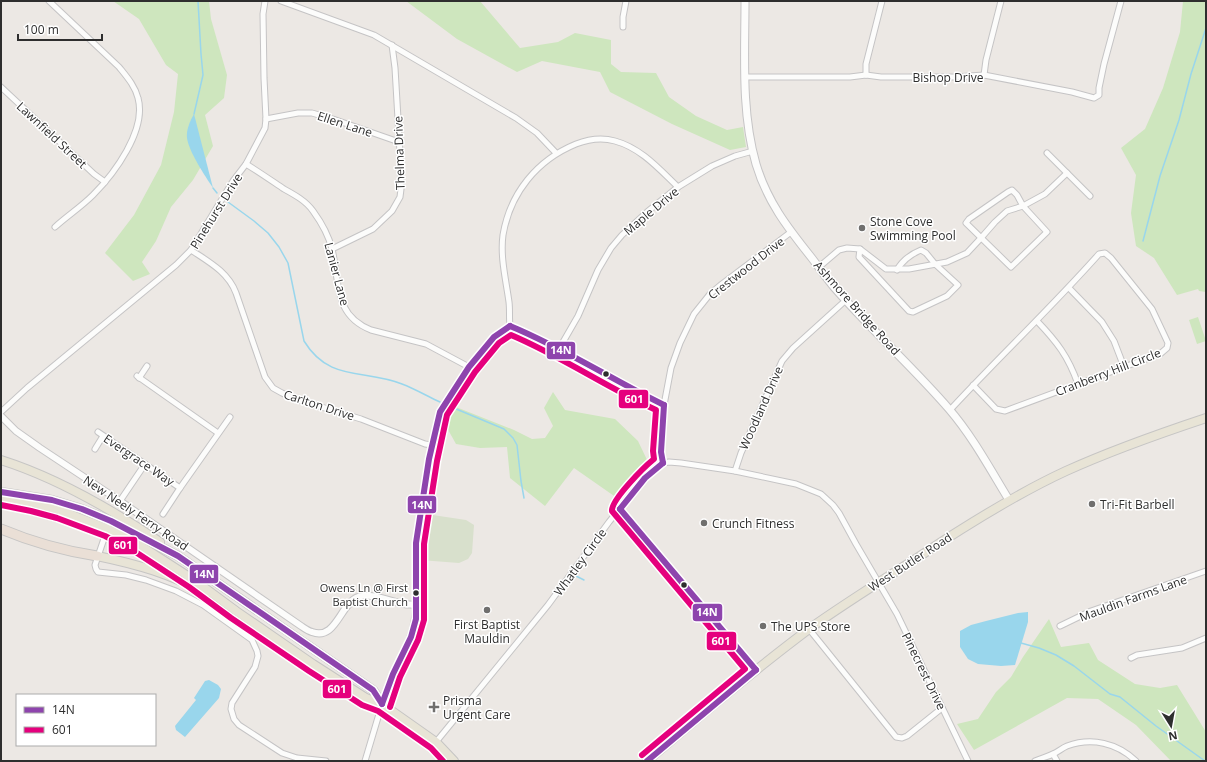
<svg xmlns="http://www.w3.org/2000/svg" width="1207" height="762" viewBox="0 0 1207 762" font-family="'Open Sans',sans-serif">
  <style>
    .green { fill: #cee6be }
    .cemetery { fill: #d8e0cc }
    .water { fill: #99d6ec }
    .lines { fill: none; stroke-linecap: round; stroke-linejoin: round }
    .stream { stroke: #99d6ec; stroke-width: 1.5 }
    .minor-casing { stroke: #c5c4c5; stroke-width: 7 }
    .tertiary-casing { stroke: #c5c4c5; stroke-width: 8 }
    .secondary-casing { stroke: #c5c4c5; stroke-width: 9 }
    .primary-casing { stroke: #c6c5c4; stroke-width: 10 }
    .motorway-casing { stroke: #c6c5c4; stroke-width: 11 }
    .minor { stroke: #fcfcfb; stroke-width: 5 }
    .tertiary { stroke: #fcfcfb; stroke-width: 6 }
    .secondary { stroke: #fcfcfb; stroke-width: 7 }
    .primary { stroke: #e8e4d6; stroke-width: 8 }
    .motorway { stroke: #eadfd6; stroke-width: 9 }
    .bus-1-casing { stroke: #fff; stroke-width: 9 }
    .bus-2-casing { stroke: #fff; stroke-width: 9 }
    .bus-1 { stroke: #8e44ad; stroke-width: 6 }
    .bus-2 { stroke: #e5007d; stroke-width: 6 }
    .poi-dot { fill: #706f6e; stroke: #fff; stroke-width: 1.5 }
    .bus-dot { fill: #2e2e2e; stroke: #fff; stroke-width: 1.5 }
    .labels { text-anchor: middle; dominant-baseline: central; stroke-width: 3; stroke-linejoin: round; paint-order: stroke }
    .bus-label { font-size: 11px; fill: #2e2e2e; stroke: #fff; text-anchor: end }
    .street-label { font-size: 12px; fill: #2e2e2e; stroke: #fff }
    .poi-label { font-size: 12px; fill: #2e2e2e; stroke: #fff; text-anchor: start }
    .line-badge { stroke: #fff; stroke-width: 1.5 }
    .badge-label { font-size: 11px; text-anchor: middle; font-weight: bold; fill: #fff }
  </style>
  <rect width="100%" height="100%" fill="#ece8e4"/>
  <g class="green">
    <path d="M113,1H209L211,19L227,75L224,98L205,115L213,146L193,180L171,207L156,241L142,262L150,274L133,281L105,253L134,215L161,165L174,112L178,74L166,65L139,19Z"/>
    <path d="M406,1H480L520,48L558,42L575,33L611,40V64L621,72L656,73L669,97L696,116L727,130L743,127L746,147L730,150L672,124L610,92L600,72L542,61L517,72L457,39Z"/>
    <path d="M1183,1H1206V292L1199,291L1198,289L1177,295L1154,258L1136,246L1131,213L1136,175L1121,148L1145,129L1163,88L1180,32Z"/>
    <path d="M1198,317L1206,341L1197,344L1189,320Z"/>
    <path d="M553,392L565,410L615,419L638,441L649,464L617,498L574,468L545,506L510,478L507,447L480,448L456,444L446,426L456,407L514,430L532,439L545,438L553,426L544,408Z"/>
    <path d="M1049,619L1061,647L1089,643L1098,660L1135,684L1160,688L1177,685L1206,732V761H1171L1136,725L1098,699L1067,698L974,750L957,724L978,719L996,692L1011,677L1023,657Z"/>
  </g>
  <path class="cemetery" d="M426,514L466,520L474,525L472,553L468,559L459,563L420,560V541Z"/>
  <g class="water">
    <path d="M194,114L213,188C205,176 189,152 187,138C186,130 190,121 194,114Z"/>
    <path d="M1028,612V622L1015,665L1001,666L978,664L968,659L960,647V631L971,625L986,621L1018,613Z"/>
    <path d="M209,680L218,685L221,689L219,698L185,737L176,730L175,726L196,700L194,698L205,681Z"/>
  </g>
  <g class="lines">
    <g class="stream">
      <path d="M194,114L203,75L201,54L198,1"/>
      <path d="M213,188L217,193"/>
      <path d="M228,202L254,221L268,233L279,247L288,263L304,341C329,382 363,369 402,384C415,389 427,396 440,402"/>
      <path d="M1143,241L1160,176L1179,120L1191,74L1206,28"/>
      <path d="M449,406L504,429L513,438L517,445L521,481L524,498"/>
      <path d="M576,576L584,580"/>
      <path d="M1021,643L1039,648L1056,655L1074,666L1110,694L1120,697L1156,726L1205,761"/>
    </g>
    <g class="minor-casing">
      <g id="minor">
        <path d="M49,1L119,67C127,77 135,86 138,98C147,130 114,174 93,195C81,207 67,216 55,227"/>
        <path d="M281,1L374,35L516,118L537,133L556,153"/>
        <path d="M623,27V17L626,1"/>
        <path d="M866,75V64L882,1"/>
        <path d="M984,75L986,60L1001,1"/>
        <path d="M745,77H850L866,75L881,77H955L984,75L1072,92L1094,98L1099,95V88L1104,64L1121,1"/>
        <path d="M1,87L94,174L105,182"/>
        <path d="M266,119L298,113H312L333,119L399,142"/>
        <path d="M1047,153L1090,196"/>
        <path d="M246,164C259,172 272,181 284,189C295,195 306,201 313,211C321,222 329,237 332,249C340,282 333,315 371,330L426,344L469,367"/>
        <path d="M1012,190L1017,195L1023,206L1047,232L1011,267L966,223L969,219L1008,192Z"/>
        <path d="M332,249L373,229L392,211L400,197L401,189V170L395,68L392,45"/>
        <path d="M860,249L859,257L909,311L913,312L947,296L958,285L935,264L926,253L921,250C911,254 902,261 897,270"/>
        <path d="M191,250C209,262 228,272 236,293L265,377L273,388L282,393L295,399L361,419L425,444L432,445"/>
        <path d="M819,267L839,250L847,248L860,249L886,269H909L947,262L967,253L981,238L995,222L1007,211L1023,206L1045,194L1067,173"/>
        <path d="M1069,288L1102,322L1114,341L1124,367"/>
        <path d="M1037,321C1057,342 1068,356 1078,384"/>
        <path d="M510,326C509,318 510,310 509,302C506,280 500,257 503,235C510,193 537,160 576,144C589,139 601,137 615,141C641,148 659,169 678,187"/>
        <path d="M510,326C564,346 611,382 664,405"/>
        <path d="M559,349L578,316L598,270L611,248L622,235L647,212L678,187L712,166L735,156L753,151"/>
        <path d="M137,376L218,433"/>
        <path d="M139,378L147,366"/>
        <path d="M950,410C999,357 1051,308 1099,254L1105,253L1111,258L1152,309L1168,343L1167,348L1160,354L1124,367L1005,411L996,409L973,385"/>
        <path d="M1,412L27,388L176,265L191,250L233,181L246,164L265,128L266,119L264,78L263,14L265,1"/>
        <path d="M98,432L180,488"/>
        <path d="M95,449L103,436"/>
        <path d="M663,463L661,452L664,405L671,368L680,343L694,314L710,294L722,284L791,232"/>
        <path d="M735,471L741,453L782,361L793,348L846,300"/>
        <path d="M120,501L145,464"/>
        <path d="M620,509L756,670"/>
        <path d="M163,514L180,488L230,417"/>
        <path d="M108,527L95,565L96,569L98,572L126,575L146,580L176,591L203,605L252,640L257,651L258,656L255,667L232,703L231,709L234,719L239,725L282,753L297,758L326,761"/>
        <path d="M416,605V543L429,459L440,412L469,367L494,337L510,326"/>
        <path d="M1060,626L1091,611L1206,571"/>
        <path d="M809,629L896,737L902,738L907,736L942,708"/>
        <path d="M1131,658L1137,655L1182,648L1206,638"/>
        <path d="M436,742L548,605L609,522L634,491L654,469L663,463L669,462L681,463L735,471L796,484L821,494L833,505L839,513L856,544L897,614L968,761"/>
        <path d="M1053,754L1057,761"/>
        <path d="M365,761L382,704"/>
        <path d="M1035,761C1041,758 1047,757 1053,754C1058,752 1062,748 1067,746C1092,737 1117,743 1136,761"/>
      </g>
    </g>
    <g class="tertiary-casing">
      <path id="tertiary" d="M1,416L16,431L40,448L120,501L301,626C304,628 308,631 312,632C336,641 340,604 358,597C370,592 391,602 404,604C408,605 412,604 416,605C415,637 405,647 393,675C389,684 386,694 382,704"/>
    </g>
    <g class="secondary-casing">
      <path id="secondary" d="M745,1C745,55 741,112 756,164C767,201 787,227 811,257C818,266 825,276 833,286C870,329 912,366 949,409C973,437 990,469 1009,500"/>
    </g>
    <g class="primary-casing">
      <g id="primary">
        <path d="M1,460C58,478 111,509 160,542"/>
        <path d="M1,492L52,500L82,509L111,521L178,556L373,690L382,704"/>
        <path d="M1,497L33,503L59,510L108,529L138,544L194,580L236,611L313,664L366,698L382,704L436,742L454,761"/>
        <path d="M97,556C136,564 172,574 206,594"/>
        <path d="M647,761C700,716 753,671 809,629C844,604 881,581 917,558C965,526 1014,495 1066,471C1112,450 1158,434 1206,418"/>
      </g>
    </g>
    <g class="motorway-casing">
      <path id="motorway" d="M1,529C32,542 64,551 97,556"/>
    </g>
    <use href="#minor" class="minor"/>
    <use href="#tertiary" class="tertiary"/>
    <use href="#secondary" class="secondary"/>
    <use href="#primary" class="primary"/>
    <use href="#motorway" class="motorway"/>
    <g class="bus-1-casing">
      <g id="bus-1">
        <path d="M510,326C564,348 612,380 664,405"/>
        <path d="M663,463L661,452L664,405"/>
        <path d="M1,492L52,500L82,509L111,521L178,556L373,690L382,704"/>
        <path d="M620,509L756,670"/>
        <path d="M620,509L645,478L663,463"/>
        <path d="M382,704L393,674L411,637L416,619V543L429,459L440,412L469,367L494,337L510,326"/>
        <path d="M647,761L756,670"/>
      </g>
    </g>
    <g class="bus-2-casing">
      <g id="bus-2">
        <path d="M1,505L31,511L57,518L105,536L134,551L189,587L231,618L309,671L362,705L378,711L431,748L443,761"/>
        <path d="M390,707L400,677L418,640L424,620V544L437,461L447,415L475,372L499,343L511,335C561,356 606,387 656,410L653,451L654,459C644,467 611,500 612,511L745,669L642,755"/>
      </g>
    </g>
    <use href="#bus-1" class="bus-1"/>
    <use href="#bus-2" class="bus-2"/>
  </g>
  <g class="poi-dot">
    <circle cx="862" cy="228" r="4"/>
    <circle cx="1092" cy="504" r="4"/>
    <circle cx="704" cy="523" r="4"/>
    <circle cx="487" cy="610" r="4"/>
    <circle cx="763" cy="626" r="4"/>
    <path d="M432 701h4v4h4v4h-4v4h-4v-4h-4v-4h4z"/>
  </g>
  <g class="bus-dot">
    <circle cx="606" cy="374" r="3.5"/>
    <circle cx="684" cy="585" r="3.5"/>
    <circle cx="416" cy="593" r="3.5"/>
  </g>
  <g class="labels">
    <g class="bus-label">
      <text x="408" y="587">Owens Ln @ First<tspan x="408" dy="14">Baptist Church</tspan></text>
    </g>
    <g class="street-label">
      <text x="948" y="77">Bishop Drive</text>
      <text transform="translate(345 124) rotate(18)">Ellen Lane</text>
      <text transform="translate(52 135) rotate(43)">Lawnfield Street</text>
      <text transform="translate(399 153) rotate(-92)">Thelma Drive</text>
      <text transform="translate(216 211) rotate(-58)">Pinehurst Drive</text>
      <text transform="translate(651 211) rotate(-40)">Maple Drive</text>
      <text transform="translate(746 268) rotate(-38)">Crestwood Drive</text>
      <text transform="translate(337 274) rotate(75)">Lanier Lane</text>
      <text transform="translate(857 308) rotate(48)">Ashmore Bridge Road</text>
      <text transform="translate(1108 372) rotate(-21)">Cranberry Hill Circle</text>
      <text transform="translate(319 405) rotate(18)">Carlton Drive</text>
      <text transform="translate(761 408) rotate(-66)">Woodland Drive</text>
      <text transform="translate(139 460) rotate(34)">Evergrace Way</text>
      <text transform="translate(136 513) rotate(34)">New Neely Ferry Road</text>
      <text transform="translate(580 562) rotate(-54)">Whatley Circle</text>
      <text transform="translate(910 562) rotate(-33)">West Butler Road</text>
      <text transform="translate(1133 598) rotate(-20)">Mauldin Farms Lane</text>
      <text transform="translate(924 671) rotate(64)">Pinecrest Drive</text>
    </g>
    <g class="poi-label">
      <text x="870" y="221">Stone Cove<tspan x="870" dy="14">Swimming Pool</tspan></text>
      <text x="1100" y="504">Tri-Fit Barbell</text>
      <text x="712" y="523">Crunch Fitness</text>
      <text x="487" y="624" text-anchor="middle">First Baptist<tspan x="487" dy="14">Mauldin</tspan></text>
      <text x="771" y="626">The UPS Store</text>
      <text x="443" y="700">Prisma<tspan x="443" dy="14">Urgent Care</tspan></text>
    </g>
  </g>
  <g class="line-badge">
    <rect x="546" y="341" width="30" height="19" rx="4" fill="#8e44ad"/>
    <rect x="618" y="389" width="31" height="20" rx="4" fill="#e5007d"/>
    <rect x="407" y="495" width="30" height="19" rx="4" fill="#8e44ad"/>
    <rect x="108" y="536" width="30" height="19" rx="4" fill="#e5007d"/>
    <rect x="189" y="564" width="30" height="20" rx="4" fill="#8e44ad"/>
    <rect x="692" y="603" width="31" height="19" rx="4" fill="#8e44ad"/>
    <rect x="706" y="631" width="31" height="20" rx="4" fill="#e5007d"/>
    <rect x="322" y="679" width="30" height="20" rx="4" fill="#e5007d"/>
  </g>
  <g class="badge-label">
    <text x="561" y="354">14N</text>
    <text x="634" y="403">601</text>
    <text x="422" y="509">14N</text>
    <text x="123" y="549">601</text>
    <text x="204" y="578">14N</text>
    <text x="707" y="616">14N</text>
    <text x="721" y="645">601</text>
    <text x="337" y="693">601</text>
  </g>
  <rect width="1207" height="762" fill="none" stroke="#2e2e2e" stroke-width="4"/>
  <rect x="16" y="694" width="140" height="52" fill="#ffffff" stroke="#ababab"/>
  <rect x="24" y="707" width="20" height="6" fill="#8e44ad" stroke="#ababab"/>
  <text x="52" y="714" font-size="12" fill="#2e2e2e">14N</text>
  <rect x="24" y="727" width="20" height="6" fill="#e5007d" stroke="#ababab"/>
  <text x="52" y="734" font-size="12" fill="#2e2e2e">601</text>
  <g transform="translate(1171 726) rotate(169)" stroke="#ffffff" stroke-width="3" paint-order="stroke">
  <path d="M0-3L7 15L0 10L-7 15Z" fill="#2e2e2e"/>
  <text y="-6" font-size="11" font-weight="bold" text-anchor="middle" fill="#2e2e2e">N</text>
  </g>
  <path d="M18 34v6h84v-6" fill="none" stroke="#2e2e2e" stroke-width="2"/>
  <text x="24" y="34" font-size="12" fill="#2e2e2e" stroke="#ffffff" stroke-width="3" paint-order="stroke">100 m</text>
</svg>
